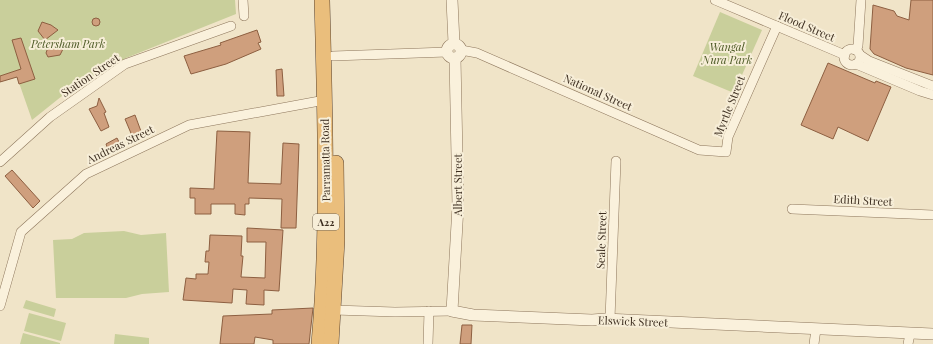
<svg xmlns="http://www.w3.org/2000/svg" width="933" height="344" viewBox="0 0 933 344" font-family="'Playfair Display',serif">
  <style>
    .green { fill: #c9cf9b }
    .building { fill: #cf9f7d; stroke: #8d5f41 }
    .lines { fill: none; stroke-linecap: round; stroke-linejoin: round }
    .minor-casing { stroke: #8d765c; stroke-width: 10 }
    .tertiary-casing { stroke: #8d765c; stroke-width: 12 }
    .trunk-casing { stroke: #5b4430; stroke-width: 16 }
    .minor { stroke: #faf1dc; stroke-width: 9 }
    .tertiary { stroke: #faf1dc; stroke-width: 11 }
    .trunk { stroke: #eabe7c; stroke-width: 15 }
    .labels { text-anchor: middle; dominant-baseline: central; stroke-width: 4; stroke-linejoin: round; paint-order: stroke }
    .shield { fill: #f7eed8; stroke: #756857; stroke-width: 1 }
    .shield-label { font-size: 10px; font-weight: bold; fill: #3d2e20 }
    .street-label { font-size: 11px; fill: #3d2e20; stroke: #f7eed8 }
    .park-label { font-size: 11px; font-style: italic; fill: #4d5a26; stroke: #f7eed8 }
  </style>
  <rect width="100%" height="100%" fill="#f0e4c8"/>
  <g class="green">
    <path d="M0,0H235L236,14L126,58L62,96L32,120L17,77L0,82Z"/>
    <path d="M720,12L762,30L734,93L693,76Z"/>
    <path d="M124,231L141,235L166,233L169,292L142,294L126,298H56L53,240L72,239L84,233Z"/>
    <path d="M26,300L56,309L54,317L23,308Z"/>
    <path d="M29,313L66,323L61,341L24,331Z"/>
    <path d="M23,333L60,343V344H20Z"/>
    <path d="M115,334L149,338V344H114Z"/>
  </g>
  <g class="building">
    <path d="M911,0H933V75L906,68L874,54L870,49L873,5L894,11L897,16L909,20Z"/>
    <circle cx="96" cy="22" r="4"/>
    <path d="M42,22L51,25L58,30L45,40L38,31Z"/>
    <path d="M257,30L261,42L258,43L261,49L226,64L191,74L184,56L221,45L220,43Z"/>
    <path d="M21,38L35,79L19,84L17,77L0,82V76L21,69L12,40Z"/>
    <path d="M50,42L63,49L60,55L48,57L46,53Z"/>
    <path d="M828,63L875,83L876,81L891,87L868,141L838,127L833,139L801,125Z"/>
    <path d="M282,69L284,96H277L276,70Z"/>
    <path d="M99,98L106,112L104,113L109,127L101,131L89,109L97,106Z"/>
    <path d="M135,115L142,134L133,138L125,119Z"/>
    <path d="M217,131L250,132L248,183L281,184L283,143L299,144L296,228H281L282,199L249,198V204H245V215L235,214V204H211V214H195V198H190V188L214,189Z"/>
    <path d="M117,138L121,146L109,152L106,144Z"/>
    <path d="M12,170L40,201L33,208L5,176Z"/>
    <path d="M247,228L283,230L279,291L264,290V305L246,304L247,290L233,289L232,303L183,300L186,278L196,279V274H208L209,262H205L206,251H209L210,235L242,236L241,256H243L241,277L265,278L266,242H247Z"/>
    <path d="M313,308L309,344H273V340L255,337L254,344H220L223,316L272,314V310Z"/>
    <path d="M462,325H472L471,344H460Z"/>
  </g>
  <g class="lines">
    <g class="minor-casing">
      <g id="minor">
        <path d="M243,0L244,16"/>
        <path d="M715,0L845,55"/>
        <circle cx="852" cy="57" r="8"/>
        <path d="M461,50L477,53L699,150L726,152L728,137L777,26"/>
        <path d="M855,50L858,46L861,0"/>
        <path d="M860,55L869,61L933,86"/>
        <path d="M333,56L447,52"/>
        <path d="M856,64L920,91L933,95"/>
        <path d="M0,162L50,117L125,64L231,26"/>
        <path d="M792,209L933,215"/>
        <path d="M0,306L21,232L86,174L189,125L325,100"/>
        <path d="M334,310L395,312L452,311"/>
        <path d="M610,319L616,161"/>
        <path d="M428,344L429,311"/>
        <path d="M814,344L816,329"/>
        <path d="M908,344L910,334"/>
      </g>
    </g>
    <g class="tertiary-casing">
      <g id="tertiary">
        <path d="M452,0L454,43"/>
        <circle cx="454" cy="51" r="7"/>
        <path d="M455,58L458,206L452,311L473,315L592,320L605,319L933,334"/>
      </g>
    </g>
    <g class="trunk-casing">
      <g id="trunk">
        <path d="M319,344C329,229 325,115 322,0"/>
        <path d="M331,344L337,241L336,163"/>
      </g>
    </g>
    <use href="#minor" class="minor"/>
    <use href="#tertiary" class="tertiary"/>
    <use href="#trunk" class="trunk"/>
  </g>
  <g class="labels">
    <rect class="shield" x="313" y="214" width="26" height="16" rx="3"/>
    <g class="shield-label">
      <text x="326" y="222">A22</text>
    </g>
    <g class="street-label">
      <text transform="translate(807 26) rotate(23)">Flood Street</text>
      <text transform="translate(90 75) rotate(-34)">Station Street</text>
      <text transform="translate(598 92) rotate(24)">National Street</text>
      <text transform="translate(729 106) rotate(-68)">Myrtle Street</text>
      <text transform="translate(120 144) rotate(-26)">Andreas Street</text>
      <text transform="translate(325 160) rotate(-91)">Parramatta Road</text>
      <text transform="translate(457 185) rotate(-90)">Albert Street</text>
      <text transform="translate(863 200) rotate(3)">Edith Street</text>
      <text transform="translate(601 240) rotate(-88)">Seale Street</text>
      <text transform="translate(633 321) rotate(2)">Elswick Street</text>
    </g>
    <g class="park-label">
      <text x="68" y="43">Petersham Park</text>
      <text x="727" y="46">Wangal<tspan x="727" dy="13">Nura Park</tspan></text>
    </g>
  </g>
</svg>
